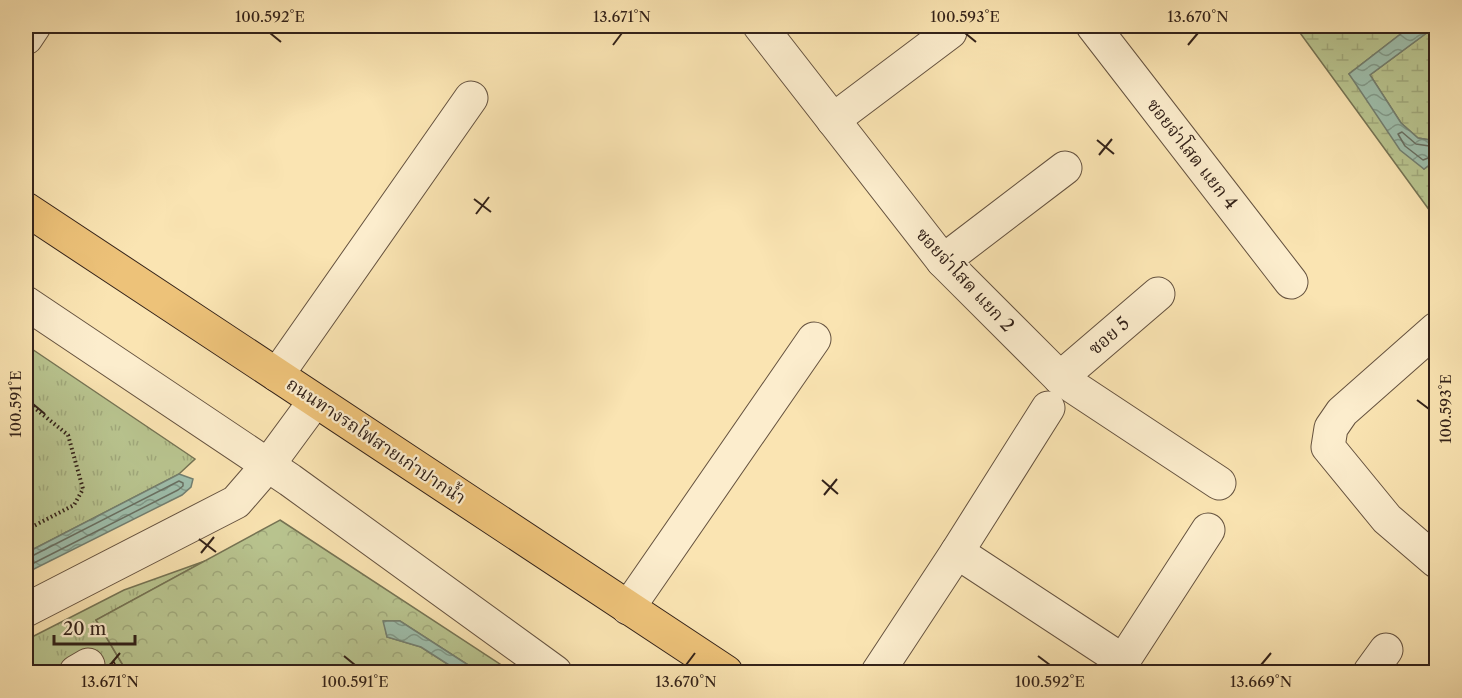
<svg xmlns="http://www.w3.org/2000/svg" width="1462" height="698" viewBox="0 0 1462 698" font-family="'Libre Caslon Text','Noto Serif Thai',serif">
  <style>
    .grass { fill: url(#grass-tufts); stroke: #767454; stroke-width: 1.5 }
    .forest { fill: url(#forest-crowns); stroke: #767454; stroke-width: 1.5 }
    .wetland { fill: url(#wetland-marsh); stroke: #767454; stroke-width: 1.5 }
    .water { fill: url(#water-waves); stroke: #738072; stroke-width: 1.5 }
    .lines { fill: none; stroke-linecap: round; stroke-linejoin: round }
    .shore { stroke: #687063; stroke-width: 1.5 }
    .building { fill: url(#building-cross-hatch); stroke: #332219; stroke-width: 1.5 }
    .minor-casing { stroke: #65523f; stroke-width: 35 }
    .major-casing { stroke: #332219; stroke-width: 35 }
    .path { stroke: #332219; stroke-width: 4; stroke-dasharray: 1.5 3; stroke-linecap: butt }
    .minor { stroke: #fcedcd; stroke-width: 33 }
    .major { stroke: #edc279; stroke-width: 33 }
    .ticks { fill: none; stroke: #332219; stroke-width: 2 }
    .labels { text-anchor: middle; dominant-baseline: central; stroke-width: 4.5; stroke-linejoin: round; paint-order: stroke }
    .street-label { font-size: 18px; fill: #332219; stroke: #fcedcd }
    .neatline { fill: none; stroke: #332219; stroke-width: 2 }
    .ticks-label { font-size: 15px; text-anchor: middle; fill: #332219 }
  </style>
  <defs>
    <pattern id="grass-tufts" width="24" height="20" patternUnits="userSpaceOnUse" patternTransform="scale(1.5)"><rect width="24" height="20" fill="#b9c590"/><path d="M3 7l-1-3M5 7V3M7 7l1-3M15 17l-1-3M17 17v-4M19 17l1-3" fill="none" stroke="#a0a97c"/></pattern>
    <pattern id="forest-crowns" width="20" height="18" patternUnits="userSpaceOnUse" patternTransform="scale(1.5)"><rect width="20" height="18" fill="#b9c590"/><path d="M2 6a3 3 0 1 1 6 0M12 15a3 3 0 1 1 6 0" fill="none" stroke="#a0a97c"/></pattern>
    <pattern id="wetland-marsh" width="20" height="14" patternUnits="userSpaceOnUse" patternTransform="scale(1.5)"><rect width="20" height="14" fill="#b9c590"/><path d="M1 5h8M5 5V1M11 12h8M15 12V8" fill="none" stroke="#a0a97c"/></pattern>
    <pattern id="water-waves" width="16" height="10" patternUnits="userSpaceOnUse" patternTransform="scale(1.5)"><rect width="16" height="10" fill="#9ebfad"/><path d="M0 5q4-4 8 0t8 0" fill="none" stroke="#819b8c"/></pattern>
    <pattern id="building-cross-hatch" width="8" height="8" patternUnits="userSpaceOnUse" patternTransform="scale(1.5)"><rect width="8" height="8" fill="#e7a483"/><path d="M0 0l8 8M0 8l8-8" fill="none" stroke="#bc856a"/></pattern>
  </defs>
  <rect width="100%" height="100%" fill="#fae4b2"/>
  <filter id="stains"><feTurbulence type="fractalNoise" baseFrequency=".00333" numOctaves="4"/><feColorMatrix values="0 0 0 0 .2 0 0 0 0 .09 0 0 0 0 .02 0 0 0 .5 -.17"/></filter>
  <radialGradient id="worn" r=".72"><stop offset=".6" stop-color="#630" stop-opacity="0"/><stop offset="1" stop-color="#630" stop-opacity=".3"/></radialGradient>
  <g class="grass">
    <path d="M26,345L195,459L179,474L26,553Z"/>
    <path d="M205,561L96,620L127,672H26V640L124,590Z"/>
  </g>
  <path class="forest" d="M280,520L512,672H479L400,621H384L387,637L421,647L460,672H127L96,620Z"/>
  <g class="wetland">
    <path d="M1295,26H1411L1349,74L1424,169L1436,160V205L1430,211Z"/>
    <path d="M1436,26V141L1418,138L1401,123L1370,75Z"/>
  </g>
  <g class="water">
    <path d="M1411,26H1436L1370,75L1401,123L1418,138L1436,141V160L1424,169L1400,150L1349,74Z"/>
    <path d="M179,474L193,479L191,487L182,495L26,573V553Z"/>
    <path d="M383,621H400L479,672H460L421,647L387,637Z"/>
  </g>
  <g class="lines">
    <g class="shore">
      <path d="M1436,147L1416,144L1402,132L1398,134L1405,146L1423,160L1436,155"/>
      <path d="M26,558L30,557L179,481L183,483V486L178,490L26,567"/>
    </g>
  </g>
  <path class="building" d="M114,662L119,672H96Z"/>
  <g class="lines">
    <g class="minor-casing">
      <g id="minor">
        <path d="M760,26L943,261L1060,378L1219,483"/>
        <path d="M1093,26L1291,282"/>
        <path d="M26,38L34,26"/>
        <path d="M833,120L950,32"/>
        <path d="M943,261L1065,168"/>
        <path d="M26,303L290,480L555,672"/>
        <path d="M1436,329L1342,412L1331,428L1328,447L1387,519L1436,561"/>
        <path d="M277,375L471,98"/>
        <path d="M1060,378L1158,294"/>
        <path d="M957,552L1123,661"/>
        <path d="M628,608L814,339"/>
        <path d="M26,610L236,502L268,465L315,401"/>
        <path d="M76,672L88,665"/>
        <path d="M878,672L957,552L1048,408"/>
        <path d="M1116,672L1208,530"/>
        <path d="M1370,672L1386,650"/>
      </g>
    </g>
    <g class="major-casing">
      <path id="major" d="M26,209L726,672"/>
    </g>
    <path class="path" d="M26,401L68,435L83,489L74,505L26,530"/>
    <use href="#minor" class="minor"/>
    <use href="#major" class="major"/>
  </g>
  <path class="ticks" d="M270,33L281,42M965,33L976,42M613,45L622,33M1188,45L1198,33M1097,140L1114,154M1099,155L1112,139M474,199L491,212M476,214L489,197M1417,400L1429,409M33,404L45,414M822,480L838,494M824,495L837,479M199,539L216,552M201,553L214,537M344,656L355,665M1038,656L1050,665M110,665L120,653M686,665L695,653M1261,665L1271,653"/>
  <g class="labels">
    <g class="street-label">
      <text transform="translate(1192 154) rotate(52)">ซอยจ่าโสด แยก 4</text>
      <text transform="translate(965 280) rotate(47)">ซอยจ่าโสด แยก 2</text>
      <text transform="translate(1109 336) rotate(-41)">ซอย 5</text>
      <text transform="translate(376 441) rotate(34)">ถนนทางรถไฟสายเก่าปากน้ำ</text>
    </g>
  </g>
  <rect width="1462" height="698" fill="none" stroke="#fae4b2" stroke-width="66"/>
  <path d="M54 635v9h81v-9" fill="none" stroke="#332219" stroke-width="3"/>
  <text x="63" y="635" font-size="18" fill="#332219" stroke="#fcedcd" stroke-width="4.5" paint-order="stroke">20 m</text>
  <rect x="33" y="33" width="1396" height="632" class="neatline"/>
  <g class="ticks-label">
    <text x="270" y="22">100.592°E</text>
    <text x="622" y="22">13.671°N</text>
    <text x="965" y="22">100.593°E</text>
    <text x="1198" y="22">13.670°N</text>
    <text transform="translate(16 404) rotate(-90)" y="5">100.591°E</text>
    <text transform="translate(1446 409) rotate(-90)" y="5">100.593°E</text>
    <text x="110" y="687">13.671°N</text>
    <text x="355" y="687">100.591°E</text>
    <text x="686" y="687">13.670°N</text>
    <text x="1050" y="687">100.592°E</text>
    <text x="1261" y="687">13.669°N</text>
  </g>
  <rect width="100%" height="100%" filter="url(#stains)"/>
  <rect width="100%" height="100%" fill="url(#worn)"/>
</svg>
